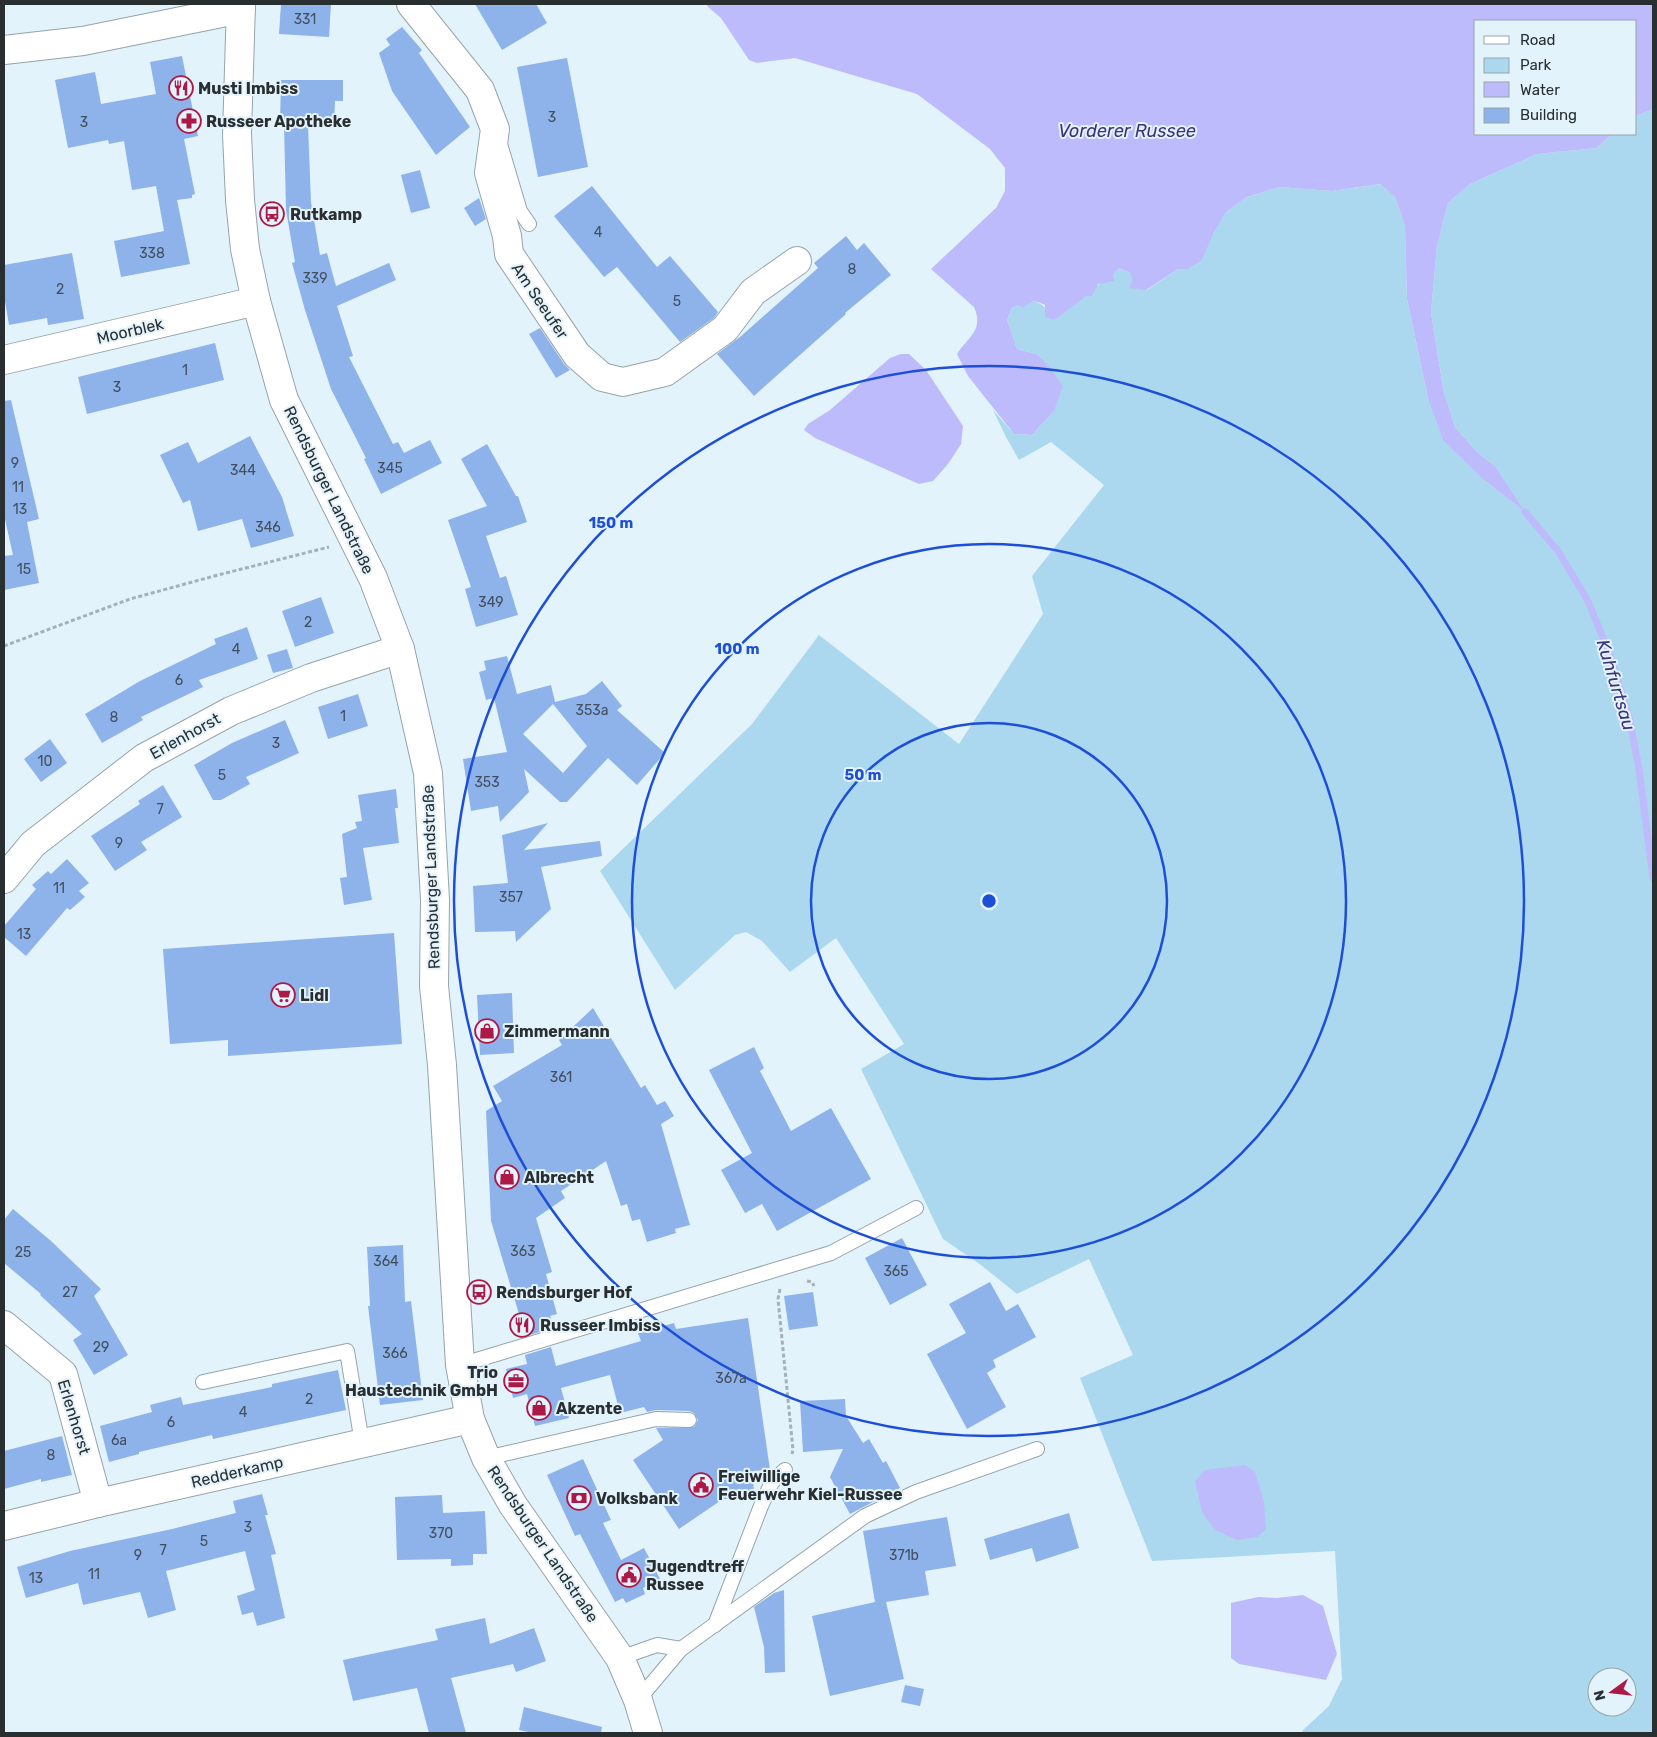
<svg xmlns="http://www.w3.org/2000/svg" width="1657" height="1737" viewBox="0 0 1657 1737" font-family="Rubik,sans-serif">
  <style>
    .green { fill: #abd8ee; fill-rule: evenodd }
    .water { fill: #bebbfc }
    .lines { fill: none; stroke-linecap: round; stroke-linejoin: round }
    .stream { stroke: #bebbfc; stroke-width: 7 }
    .building { fill: #8db3ea; fill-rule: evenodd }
    .lane-casing { stroke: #95a4ab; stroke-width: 16 }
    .street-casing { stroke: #95a4ab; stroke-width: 30 }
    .secondary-casing { stroke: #95a4ab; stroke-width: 30 }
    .path { stroke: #a4b1b7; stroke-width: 3; stroke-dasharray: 4 2.5; stroke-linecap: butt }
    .lane { stroke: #fff; stroke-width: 14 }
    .street { stroke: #fff; stroke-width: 28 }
    .secondary { stroke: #fff; stroke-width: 28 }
    .ring { fill: none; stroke: #1d4ed8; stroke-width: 2.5 }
    .labels { text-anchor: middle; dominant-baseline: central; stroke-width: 4; stroke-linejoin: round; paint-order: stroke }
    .number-label { font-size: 14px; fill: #424f5f }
    .poi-label { font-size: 16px; font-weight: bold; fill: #292e31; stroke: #e3f3fb; text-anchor: start }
    .street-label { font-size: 16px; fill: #292e31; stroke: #e3f3fb }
    .water-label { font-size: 18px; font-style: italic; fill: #3d327b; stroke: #e3f3fb }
    .centre { fill: #1d4ed8; stroke: #e3f3fb; stroke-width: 2.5 }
    .ring-label { font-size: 15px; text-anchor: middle; font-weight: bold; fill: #1d4ed8; stroke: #e3f3fb; stroke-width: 4; stroke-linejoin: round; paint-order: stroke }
  </style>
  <rect width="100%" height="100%" fill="#e3f3fb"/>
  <path class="green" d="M1653,109V1733H1302L1303,1730L1329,1706L1342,1679L1335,1551L1152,1561L1080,1378L1133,1355L1089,1259L1017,1294L981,1265L943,1239L861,1069L904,1044L836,938L790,972L762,941L746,932L735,935L675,990L600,871L752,724L819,635L959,744L1043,614L1032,576L1104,485L1051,442L1019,460L1006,437L993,410L1014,434L1032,435L1054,411L1036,354L1017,349L1007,320L1012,308C1035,296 1042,301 1055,320L1119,268L1130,273L1132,280L1147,290L1178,269H1188L1226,212L1247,197L1279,187L1331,191L1382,184L1395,197L1405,226L1407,299L1428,398L1484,480L1524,511L1496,467L1477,452L1455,427L1444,393L1431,313L1437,246L1448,203L1470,184L1537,154L1597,148L1612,134H1636V116ZM1633,737L1639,769L1652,872L1632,737ZM1597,1677H1627V1707H1597Z"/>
  <g class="water">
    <path d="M708,4H1653V109L1636,116V21H1476V134H1612L1597,148L1537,154L1470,184L1448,203L1437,246L1431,313L1444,393L1455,427L1477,452L1496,467L1525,512L1484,480L1443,440L1428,398L1407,299L1405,226L1395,197L1381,184L1331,191L1279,187L1247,197L1226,212L1214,232L1202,260L1188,269H1178L1146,290L1129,288L1132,280L1130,273L1119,268L1113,274L1114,281L1098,284L1092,296H1086L1055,320L1045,317V305C1035,300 1031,300 1023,308L1018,305L1012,308L1007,320L1017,349L1036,354L1048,365L1063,386L1054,411L1032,435L1014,434L968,376L957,354C969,336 984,330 974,307L931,269L996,208L1005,191V168L990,149L917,94L795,58L757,63L749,60L721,18L707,6Z"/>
    <path d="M901,354H909L926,370L963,426L961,444L948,464L933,481L919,484L815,438L804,430L808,424L830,410L890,358Z"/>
    <path d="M1245,1465L1255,1472L1264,1502L1266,1529L1257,1537L1237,1540L1215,1530L1202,1512L1195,1481L1205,1470Z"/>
    <path d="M1303,1595L1323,1606L1337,1654L1326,1680L1239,1664L1231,1658V1603L1258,1597L1277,1598Z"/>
  </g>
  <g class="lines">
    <path class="stream" d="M1525,512L1558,551L1588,601L1611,658L1630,721L1639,769L1653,878"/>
  </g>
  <g class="building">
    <path d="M281,4H331L329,37L279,34Z"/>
    <path d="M475,4H536L547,23L502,50Z"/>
    <path d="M402,27L422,50L419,53L470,127L436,155L392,91L379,53L390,45L386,39Z"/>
    <path d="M182,56L198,136L184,139L195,194L192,195V198L177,200L190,264L121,277L114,241L164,231L156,186L132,190L124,141L109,144L108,140L68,148L55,80L95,72L101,104L156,94L150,62Z"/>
    <path d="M567,58L588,167L538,177L517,67Z"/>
    <path d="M281,80H343V101H335L334,125H308L311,202L320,255L327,253L336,286L389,263L396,280L337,306L353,356L349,357L393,444L398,442L404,453L430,440L442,463L381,494L364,459L366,458L331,389L305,310L292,263L295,262L286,210L284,124H280Z"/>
    <path d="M420,170L430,208L411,213L401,175Z"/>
    <path d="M592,186L657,267L670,256L718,312L714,318L680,342L617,267L604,277L554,216Z"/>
    <path d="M479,198L486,219L475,226L464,208Z"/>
    <path d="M846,236L857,250L864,243L891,275L845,313L846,314L754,396L717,354L740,337L818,268L814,263Z"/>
    <path d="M72,253L84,319L48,325L47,318L9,325L4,295V265Z"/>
    <path d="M540,328L564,364L570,370L556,378L529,334Z"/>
    <path d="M215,343L224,380L87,414L78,377Z"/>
    <path d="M11,400L39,519L27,522L39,583L4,590V556L13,555L4,515V401Z"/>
    <path d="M250,436L282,497L294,536L251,548L242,519L198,531L190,500L183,503L160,455L188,442L198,463Z"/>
    <path d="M487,444L516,496H518L527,522L486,536L500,578L506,576L518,615L476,627L465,589L471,587L448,520L487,506L461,459Z"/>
    <path d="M321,597L334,633L295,647L282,611Z"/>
    <path d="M247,627L258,659L199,680L203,687L141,717L143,720L102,743L85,714L140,681L216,644L214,639Z"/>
    <path d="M287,649L293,668L273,673L267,655Z"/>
    <path d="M507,656L517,694L551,685L555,702L586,694L602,681L622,706L617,710L665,753L637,785L608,758L567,802H560L524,769L529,792L500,822L498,806L471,811L463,759L507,752L494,698L486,700L479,672L486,670L484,661ZM553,704L587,746L563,773L523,734Z"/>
    <path d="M358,694L368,726L328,739L318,707Z"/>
    <path d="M285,720L299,753L246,777L250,784L221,800H213L194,765L232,743Z"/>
    <path d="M50,739L67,763L41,782L24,759Z"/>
    <path d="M163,785L182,817L141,842L147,850L115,871L91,836L140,804L138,801Z"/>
    <path d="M396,789L398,808H395L399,843L363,848L372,900L344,905L340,878L347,877L342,834L357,828L355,822L362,821L358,795Z"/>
    <path d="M548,823L524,850L600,841L602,856L541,867L551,909L516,942L515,931L475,932L473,886L508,883L502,835Z"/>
    <path d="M67,859L89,883L79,891L85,897L70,910L67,908L26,956L4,937V926L36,889L32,885L48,871L51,874Z"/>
    <path d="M394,933L402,1044L228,1056V1040L170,1044L163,949Z"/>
    <path d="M512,993L514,1053L480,1055L477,995Z"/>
    <path d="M593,1008L641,1088L645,1085L657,1105L665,1101L674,1116L661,1124L690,1225L675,1229L676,1233L647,1242L640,1219L632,1221L627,1204L621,1206L606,1161L561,1191L565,1198L536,1218L552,1272L546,1274L557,1314L550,1316L553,1325L546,1328V1330L520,1338L513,1315L519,1314L491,1221L486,1111L502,1101L493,1086L562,1045L559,1040Z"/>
    <path d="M754,1047L764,1068L760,1071L791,1131L831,1108L871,1179L777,1231L762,1204L745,1213L721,1170L752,1153L709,1070Z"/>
    <path d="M13,1209L51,1241L101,1289L94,1296L128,1355L94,1375L73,1340L82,1334L40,1295L41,1294L4,1263V1220Z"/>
    <path d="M902,1238L927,1285L890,1305L865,1258Z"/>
    <path d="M403,1245L405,1302L411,1301L423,1400L380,1405L368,1306H370L367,1247Z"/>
    <path d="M990,1282L1006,1311L1018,1304L1036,1337L993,1360L996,1367L987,1373L1006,1407L967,1429L927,1354L966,1333L949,1304Z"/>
    <path d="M813,1292L818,1326L789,1330L784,1296Z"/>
    <path d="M748,1318L770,1470L753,1471L754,1499H723L679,1529L633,1460L663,1440L656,1428L694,1427L698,1420L694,1413L689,1411L656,1410L647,1412L644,1407L620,1413L610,1375L561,1388L569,1418L535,1426L527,1394L513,1398L506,1369L527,1364L525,1355L551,1347L556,1366L641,1341L638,1333L674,1323L676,1329Z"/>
    <path d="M338,1370L346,1410L213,1439L212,1435L139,1452V1454L109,1462L100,1426L152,1412L150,1405L181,1397L183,1405L272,1387V1384Z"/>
    <path d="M845,1399L846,1416L863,1443L869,1439L883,1463L886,1461L900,1488L850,1514L830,1477L843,1449L803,1452L800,1401Z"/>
    <path d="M62,1436L72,1475L41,1482V1479L4,1489V1451Z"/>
    <path d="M583,1459L611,1520L603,1523L621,1560L644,1548L660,1579L643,1588L645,1594L626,1603L623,1598L615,1602L580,1534L575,1536L547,1475Z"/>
    <path d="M262,1494L268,1515H265L276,1554L271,1555L285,1618L257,1626L253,1612L242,1615L237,1596L255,1590L245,1551L166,1571L176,1610L148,1618L140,1592L83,1605L78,1583L26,1598L17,1567L70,1551L172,1529L236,1513L233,1501Z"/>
    <path d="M442,1495L443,1513L485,1511L487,1554H473V1565L451,1566V1559L397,1560L395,1497Z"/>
    <path d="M1069,1513L1079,1548L1036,1562L1032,1548L990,1560L984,1539Z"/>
    <path d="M947,1517L956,1566L925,1571L929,1595L886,1602L904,1679L830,1696L812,1616L875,1602L863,1531Z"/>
    <path d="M784,1590L785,1672L765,1673L764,1647L754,1607L774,1593Z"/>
    <path d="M485,1618L490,1644L534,1628L546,1661L516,1672L513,1664L451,1678L466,1733H429L417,1688L353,1701L343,1660L438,1640L435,1629Z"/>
    <path d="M905,1685L924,1689L920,1706L901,1702Z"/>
    <path d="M524,1707L602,1727L601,1733H533L519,1730Z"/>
  </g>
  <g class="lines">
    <g class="lane-casing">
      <g id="lane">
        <path d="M500,144L520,211L529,224"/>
        <path d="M460,1365L831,1253L916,1208"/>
        <path d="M203,1382L347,1351L362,1443"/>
        <path d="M486,1458L656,1419L689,1420"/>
        <path d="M715,1625L761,1506L772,1482L785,1470"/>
        <path d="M620,1658L657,1645L681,1649"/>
        <path d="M638,1700L681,1649L865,1516L916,1492L1037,1449"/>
      </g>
    </g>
    <g class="street-casing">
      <g id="street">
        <path d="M411,4L480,90L495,129L489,173L507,236L509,254L577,355L602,377L623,382L665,372L725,329L753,292L797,261"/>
        <path d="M4,50L83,41L241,9"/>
        <path d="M4,360L256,301"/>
        <path d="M4,879L33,844L144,758L231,711L311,678L400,649"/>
        <path d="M4,1325L63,1374L98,1503"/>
        <path d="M4,1526L98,1503L470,1419"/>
      </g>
    </g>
    <g class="secondary-casing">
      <path id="secondary" d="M241,4L237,134L240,200L245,249L256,301L284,400L373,578L400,649L428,773L435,900L434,986L442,1065L460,1365L470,1419L486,1458L513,1505L620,1658L638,1700L648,1733"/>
    </g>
    <g class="path">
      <path d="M4,646L130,599L218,575L329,547"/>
      <path d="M807,1281L812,1282L814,1286"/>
      <path d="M780,1289L778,1299L793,1450L792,1454"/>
    </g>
    <use href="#lane" class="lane"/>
    <use href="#street" class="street"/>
    <use href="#secondary" class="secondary"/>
  </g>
  <g class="ring">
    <circle cx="989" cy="901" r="178"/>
    <circle cx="989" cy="901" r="357"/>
    <circle cx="989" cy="901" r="535"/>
  </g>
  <defs>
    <g id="restaurant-ring" transform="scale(1.25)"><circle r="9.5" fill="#e3f3fb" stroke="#ad1947" stroke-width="1.5"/><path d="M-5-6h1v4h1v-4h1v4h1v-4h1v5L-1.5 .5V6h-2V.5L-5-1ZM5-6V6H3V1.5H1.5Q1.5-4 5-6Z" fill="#ad1947"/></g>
    <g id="pharmacy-ring" transform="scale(1.25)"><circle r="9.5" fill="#e3f3fb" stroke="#ad1947" stroke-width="1.5"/><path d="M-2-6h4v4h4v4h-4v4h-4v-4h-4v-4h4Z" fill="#ad1947"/></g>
    <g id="bus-ring" transform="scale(1.25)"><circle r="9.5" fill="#e3f3fb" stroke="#ad1947" stroke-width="1.5"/><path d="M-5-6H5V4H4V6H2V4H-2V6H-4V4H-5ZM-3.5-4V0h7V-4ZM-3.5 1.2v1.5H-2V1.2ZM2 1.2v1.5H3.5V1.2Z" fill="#ad1947"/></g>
    <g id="supermarket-ring" transform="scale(1.25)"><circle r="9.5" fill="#e3f3fb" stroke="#ad1947" stroke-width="1.5"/><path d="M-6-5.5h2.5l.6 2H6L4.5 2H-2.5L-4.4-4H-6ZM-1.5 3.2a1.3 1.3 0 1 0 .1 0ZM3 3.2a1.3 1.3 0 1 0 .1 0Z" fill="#ad1947"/></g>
    <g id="shop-ring" transform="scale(1.25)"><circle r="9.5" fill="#e3f3fb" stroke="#ad1947" stroke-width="1.5"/><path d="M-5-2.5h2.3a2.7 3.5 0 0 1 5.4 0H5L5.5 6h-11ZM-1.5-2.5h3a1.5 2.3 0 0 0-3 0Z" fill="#ad1947"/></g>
    <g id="office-ring" transform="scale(1.25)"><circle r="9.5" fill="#e3f3fb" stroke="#ad1947" stroke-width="1.5"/><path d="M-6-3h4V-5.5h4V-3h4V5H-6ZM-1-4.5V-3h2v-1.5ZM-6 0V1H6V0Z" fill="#ad1947"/></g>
    <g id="civic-ring" transform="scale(1.25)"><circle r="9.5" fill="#e3f3fb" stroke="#ad1947" stroke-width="1.5"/><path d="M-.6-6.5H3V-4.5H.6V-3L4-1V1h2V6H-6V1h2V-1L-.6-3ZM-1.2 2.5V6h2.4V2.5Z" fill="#ad1947"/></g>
    <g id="bank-ring" transform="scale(1.25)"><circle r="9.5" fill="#e3f3fb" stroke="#ad1947" stroke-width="1.5"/><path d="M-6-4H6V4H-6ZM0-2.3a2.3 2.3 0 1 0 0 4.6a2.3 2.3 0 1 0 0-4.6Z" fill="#ad1947"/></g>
  </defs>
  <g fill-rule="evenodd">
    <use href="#restaurant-ring" x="181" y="88"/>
    <use href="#pharmacy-ring" x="189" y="121"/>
    <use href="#bus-ring" x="272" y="214"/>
    <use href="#supermarket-ring" x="283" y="995"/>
    <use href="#shop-ring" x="487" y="1031"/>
    <use href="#shop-ring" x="507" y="1177"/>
    <use href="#bus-ring" x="479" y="1292"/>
    <use href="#restaurant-ring" x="522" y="1325"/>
    <use href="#office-ring" x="516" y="1381"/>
    <use href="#shop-ring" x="539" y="1408"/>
    <use href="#civic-ring" x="701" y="1485"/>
    <use href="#bank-ring" x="579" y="1498"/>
    <use href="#civic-ring" x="629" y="1575"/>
  </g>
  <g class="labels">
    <g class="number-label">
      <text x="305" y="19">331</text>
      <text x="552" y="117">3</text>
      <text x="84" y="122">3</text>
      <text x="598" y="232">4</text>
      <text x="152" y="253">338</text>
      <text x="852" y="269">8</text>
      <text x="315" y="278">339</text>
      <text x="60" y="289">2</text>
      <text x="677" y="301">5</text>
      <text x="185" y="370">1</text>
      <text x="117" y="387">3</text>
      <text x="15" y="463">9</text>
      <text x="390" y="468">345</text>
      <text x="243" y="470">344</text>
      <text x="18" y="487">11</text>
      <text x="20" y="509">13</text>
      <text x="268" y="527">346</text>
      <text x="24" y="569">15</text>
      <text x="491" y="602">349</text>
      <text x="308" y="622">2</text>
      <text x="236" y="649">4</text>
      <text x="179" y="680">6</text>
      <text x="592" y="710">353a</text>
      <text x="343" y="716">1</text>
      <text x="114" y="717">8</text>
      <text x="276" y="743">3</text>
      <text x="45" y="761">10</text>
      <text x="222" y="775">5</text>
      <text x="487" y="782">353</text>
      <text x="160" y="809">7</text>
      <text x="119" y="843">9</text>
      <text x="59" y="888">11</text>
      <text x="511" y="897">357</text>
      <text x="24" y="934">13</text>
      <text x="561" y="1077">361</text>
      <text x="523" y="1251">363</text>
      <text x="23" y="1252">25</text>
      <text x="386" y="1261">364</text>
      <text x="896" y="1271">365</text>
      <text x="70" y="1292">27</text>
      <text x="101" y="1347">29</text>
      <text x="395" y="1353">366</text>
      <text x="731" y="1378">367a</text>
      <text x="309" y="1399">2</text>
      <text x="243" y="1412">4</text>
      <text x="171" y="1422">6</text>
      <text x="119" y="1440">6a</text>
      <text x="51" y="1455">8</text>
      <text x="248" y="1527">3</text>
      <text x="441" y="1533">370</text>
      <text x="204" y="1541">5</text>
      <text x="163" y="1550">7</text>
      <text x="138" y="1555">9</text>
      <text x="904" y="1555">371b</text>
      <text x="94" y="1574">11</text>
      <text x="36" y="1578">13</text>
    </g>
    <g class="poi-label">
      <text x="198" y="88">Musti Imbiss</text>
      <text x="206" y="121">Russeer Apotheke</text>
      <text x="290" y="214">Rutkamp</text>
      <text x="300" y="995">Lidl</text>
      <text x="504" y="1031">Zimmermann</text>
      <text x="524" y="1177">Albrecht</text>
      <text x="496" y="1292">Rendsburger Hof</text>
      <text x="540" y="1325">Russeer Imbiss</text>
      <text x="498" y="1372" text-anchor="end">Trio<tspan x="498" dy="18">Haustechnik GmbH</tspan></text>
      <text x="556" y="1408">Akzente</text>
      <text x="718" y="1476">Freiwillige<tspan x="718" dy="18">Feuerwehr Kiel-Russee</tspan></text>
      <text x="596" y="1498">Volksbank</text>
      <text x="646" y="1566">Jugendtreff<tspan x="646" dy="18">Russee</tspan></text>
    </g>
    <g class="street-label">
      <text transform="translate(540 301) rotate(56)">Am Seeufer</text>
      <text transform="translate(130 331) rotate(-13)">Moorblek</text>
      <text transform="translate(329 490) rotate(64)">Rendsburger Landstraße</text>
      <text transform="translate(185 736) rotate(-29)">Erlenhorst</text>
      <text transform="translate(431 877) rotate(-92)">Rendsburger Landstraße</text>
      <text transform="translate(74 1417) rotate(73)">Erlenhorst</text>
      <text transform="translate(237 1472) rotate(-13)">Redderkamp</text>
      <text transform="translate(543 1544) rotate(56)">Rendsburger Landstraße</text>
    </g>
    <g class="water-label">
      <text x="1127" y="131">Vorderer Russee</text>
      <text transform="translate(1616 685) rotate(73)">Kuhfurtsau</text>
    </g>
  </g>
  <circle cx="989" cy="901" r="8" class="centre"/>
  <g class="ring-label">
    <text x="611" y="528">150 m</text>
    <text x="737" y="654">100 m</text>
    <text x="863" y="780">50 m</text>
  </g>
  <rect width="1657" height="1737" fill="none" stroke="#292e31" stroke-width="10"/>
  <rect x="1474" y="20" width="162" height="115" fill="#e3f3fb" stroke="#99a4aa"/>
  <rect x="1484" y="36" width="25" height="8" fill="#ffffff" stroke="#99a4aa"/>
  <text x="1520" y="45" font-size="15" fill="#292e31">Road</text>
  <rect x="1484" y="58" width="25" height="15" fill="#abd8ee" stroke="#99a4aa"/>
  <text x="1520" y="70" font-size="15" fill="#292e31">Park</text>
  <rect x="1484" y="82" width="25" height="15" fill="#bebbfc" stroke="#99a4aa"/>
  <text x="1520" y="95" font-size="15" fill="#292e31">Water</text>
  <rect x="1484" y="108" width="25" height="15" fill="#8db3ea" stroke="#99a4aa"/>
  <text x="1520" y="120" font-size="15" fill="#292e31">Building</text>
  <g transform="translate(1612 1692) rotate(255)"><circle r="24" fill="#e3f3fb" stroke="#99a4aa"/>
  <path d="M0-4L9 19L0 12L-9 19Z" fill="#ad1947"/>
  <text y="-8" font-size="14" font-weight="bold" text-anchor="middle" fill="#292e31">N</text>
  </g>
</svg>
